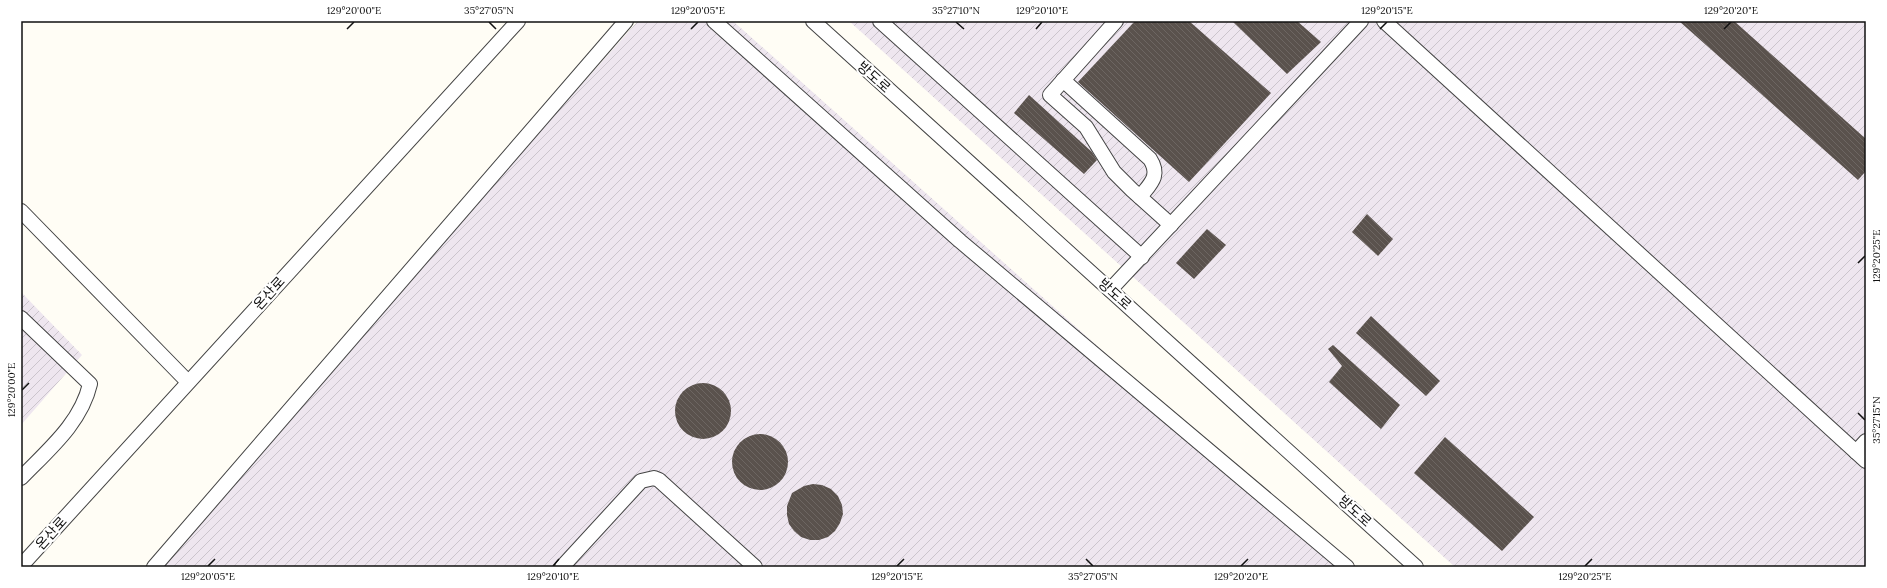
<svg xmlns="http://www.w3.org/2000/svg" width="1887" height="588" viewBox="0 0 1887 588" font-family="Lora,'Noto Sans KR',serif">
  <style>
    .industrial { fill: url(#industrial-furrows) }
    .building { fill: url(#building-back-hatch) }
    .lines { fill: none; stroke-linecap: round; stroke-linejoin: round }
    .minor-casing { stroke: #444; stroke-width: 16 }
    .minor { stroke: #fff; stroke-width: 14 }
    .ticks { fill: none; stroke: #111; stroke-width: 1.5 }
    .labels { text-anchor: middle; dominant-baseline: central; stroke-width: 4; stroke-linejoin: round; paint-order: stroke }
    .street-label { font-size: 14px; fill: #111; stroke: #fff }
    .neatline { fill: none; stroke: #111; stroke-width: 1.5 }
    .ticks-label { font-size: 10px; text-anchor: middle; fill: #111 }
  </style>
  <defs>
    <pattern id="industrial-furrows" width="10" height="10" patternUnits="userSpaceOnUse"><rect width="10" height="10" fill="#eee6ef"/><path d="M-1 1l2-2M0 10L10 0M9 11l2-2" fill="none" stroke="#cbc4cc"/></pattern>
    <pattern id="building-back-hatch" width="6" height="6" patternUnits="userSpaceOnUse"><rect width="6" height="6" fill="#5a524d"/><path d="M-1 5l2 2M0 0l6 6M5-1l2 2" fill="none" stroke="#6d6662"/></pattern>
  </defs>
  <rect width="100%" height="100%" fill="#fffdf5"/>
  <g class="industrial">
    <path d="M638,21H733L1345,567H154Z"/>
    <path d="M849,21H1866V567H1455Z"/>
    <path d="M21,292L82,355L21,425Z"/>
  </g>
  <g class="building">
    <path d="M1135,21H1189L1271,93L1189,182L1078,82Z"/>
    <path d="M1232,21H1297L1321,42L1287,74Z"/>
    <path d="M1679,21H1734L1866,139V171L1858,180Z"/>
    <path d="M1029,95L1092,152L1097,160L1084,174L1014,113Z"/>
    <path d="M1367,214L1393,239L1378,256L1352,232Z"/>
    <path d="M1207,229L1226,245L1194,279L1176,263Z"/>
    <path d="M1371,316L1440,381L1426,396L1356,333Z"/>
    <path d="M1333,345L1400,405L1381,429L1329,382L1342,366L1328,349Z"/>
    <circle cx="703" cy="411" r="28"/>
    <circle cx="760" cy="462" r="28"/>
    <path d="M1445,437L1534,517L1502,551L1414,473Z"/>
    <path d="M813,484L822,485L831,489L838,496L842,505L843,514L840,523L835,531L828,537L819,540H810L801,537L794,531L789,524L787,515V506L792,493L804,486Z"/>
  </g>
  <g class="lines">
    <g class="minor-casing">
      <g id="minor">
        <path d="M714,21L960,241L1347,567"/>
        <path d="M813,21L1416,567"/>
        <path d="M880,21L1142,257"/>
        <path d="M1116,21L1050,95L1086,127L1114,172L1132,190L1171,225"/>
        <path d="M1384,21L1866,461"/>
        <path d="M1063,80L1150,159C1161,176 1150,184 1140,197"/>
        <path d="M21,211L188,382"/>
        <path d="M1110,290L1361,21"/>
        <path d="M21,318L90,384C81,423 48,450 21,478"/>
        <path d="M1856,452L1866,441"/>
        <path d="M21,566L518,21"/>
        <path d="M154,567L626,21"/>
        <path d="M562,567L641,481L654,478L659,480L755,567"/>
      </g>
    </g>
    <use href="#minor" class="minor"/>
  </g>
  <path class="ticks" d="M489,22L496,29M956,22L964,29M347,29L354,22M691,29L698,22M1036,29L1042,22M1380,29L1387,22M1724,29L1731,22M1858,263L1865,256M22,390L29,383M1858,413L1865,420M1086,559L1093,566M208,566L215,559M553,566L559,559M897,566L904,559M1241,566L1248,559M1585,566L1592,559"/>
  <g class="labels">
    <g class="street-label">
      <text transform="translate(874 77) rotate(42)">방도로</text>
      <text transform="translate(269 293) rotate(-48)">온산로</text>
      <text transform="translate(1115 294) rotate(42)">방도로</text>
      <text transform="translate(1355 511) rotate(42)">방도로</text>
      <text transform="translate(51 533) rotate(-48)">온산로</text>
    </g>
  </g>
  <rect width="1887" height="588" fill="none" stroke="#ffffff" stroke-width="44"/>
  <rect x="22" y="22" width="1843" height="544" class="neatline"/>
  <g class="ticks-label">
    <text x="354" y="14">129°20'00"E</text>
    <text x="489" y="14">35°27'05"N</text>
    <text x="698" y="14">129°20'05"E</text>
    <text x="956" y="14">35°27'10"N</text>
    <text x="1042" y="14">129°20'10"E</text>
    <text x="1387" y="14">129°20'15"E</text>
    <text x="1731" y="14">129°20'20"E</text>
    <text transform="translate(1876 256) rotate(-90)" y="4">129°20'25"E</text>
    <text transform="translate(11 390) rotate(-90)" y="4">129°20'00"E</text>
    <text transform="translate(1876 420) rotate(-90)" y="4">35°27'15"N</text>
    <text x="208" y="580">129°20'05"E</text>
    <text x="553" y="580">129°20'10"E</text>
    <text x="897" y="580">129°20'15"E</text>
    <text x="1093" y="580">35°27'05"N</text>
    <text x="1241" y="580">129°20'20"E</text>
    <text x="1585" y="580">129°20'25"E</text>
  </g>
</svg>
